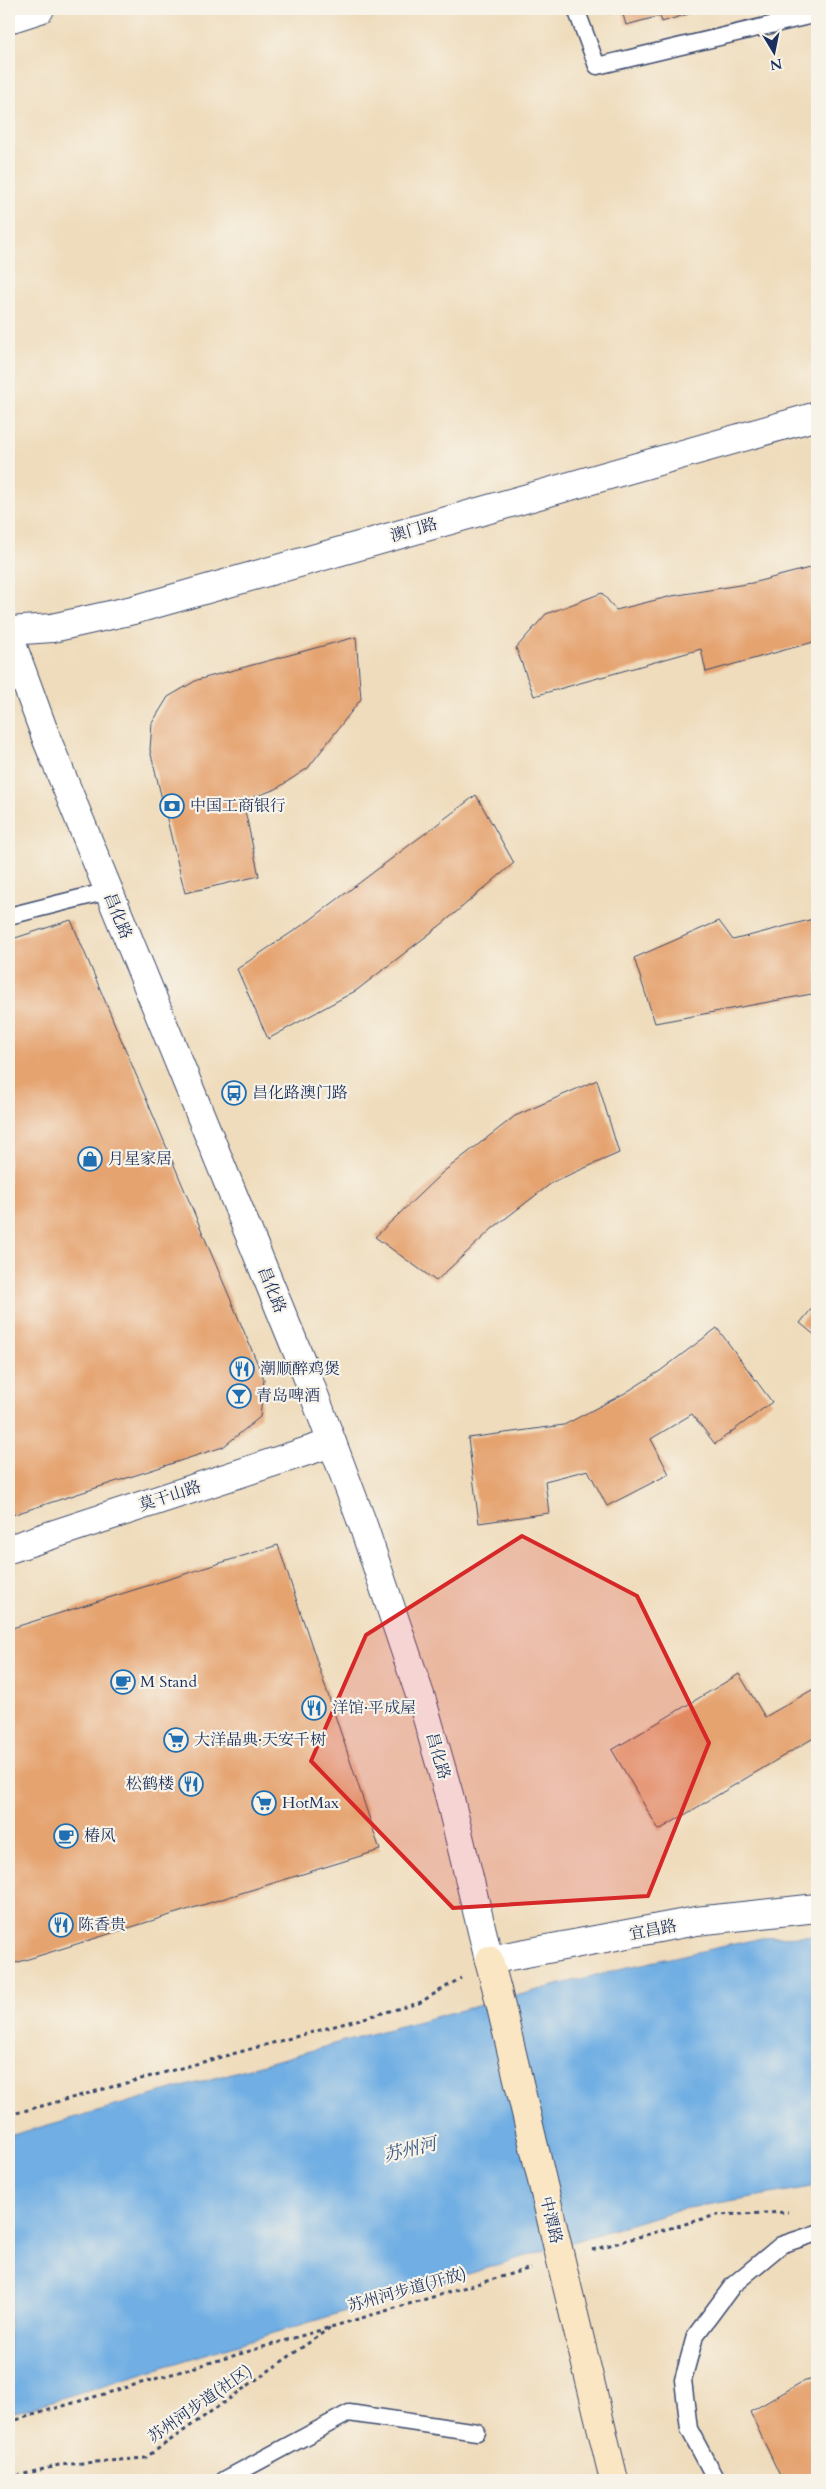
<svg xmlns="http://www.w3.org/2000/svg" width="826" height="2489" viewBox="0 0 826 2489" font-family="Cardo,'Noto Serif SC',serif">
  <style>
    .water { fill: #70aee3; stroke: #466ea0 }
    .building { fill: #e5a36f }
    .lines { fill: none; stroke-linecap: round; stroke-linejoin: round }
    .lane-casing { stroke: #3b496c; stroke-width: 19 }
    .street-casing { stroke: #3b496c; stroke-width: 30 }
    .secondary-casing { stroke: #3b496c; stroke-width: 30 }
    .path { stroke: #3b496c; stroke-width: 3; stroke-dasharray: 4 4; stroke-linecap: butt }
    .lane { stroke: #fff; stroke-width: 16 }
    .street { stroke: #fff; stroke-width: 28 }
    .secondary { stroke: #fbe6c4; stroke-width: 28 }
    .secondary-bridge-casing { stroke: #3b496c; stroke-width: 30; stroke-linecap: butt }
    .secondary-bridge { stroke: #fbe6c4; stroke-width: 28 }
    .marked { fill: #d62828; fill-opacity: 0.2; stroke: #d62828; stroke-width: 4; stroke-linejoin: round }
    .labels { text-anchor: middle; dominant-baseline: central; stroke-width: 4.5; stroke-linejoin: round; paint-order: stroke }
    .street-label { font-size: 16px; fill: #1b2f5e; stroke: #f7f3e8 }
    .poi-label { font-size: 16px; fill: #1b2f5e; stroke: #f7f3e8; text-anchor: start }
    .water-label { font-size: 18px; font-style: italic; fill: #355586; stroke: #f7f3e8 }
  </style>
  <rect width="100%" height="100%" fill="#f7f3e8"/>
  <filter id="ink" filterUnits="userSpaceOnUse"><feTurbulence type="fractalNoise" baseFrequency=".02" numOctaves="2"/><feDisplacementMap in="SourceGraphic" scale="10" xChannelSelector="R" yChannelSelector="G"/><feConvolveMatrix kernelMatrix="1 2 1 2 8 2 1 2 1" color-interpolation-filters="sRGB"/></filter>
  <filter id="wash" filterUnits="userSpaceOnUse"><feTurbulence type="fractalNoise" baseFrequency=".0096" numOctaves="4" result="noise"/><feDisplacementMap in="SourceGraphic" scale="20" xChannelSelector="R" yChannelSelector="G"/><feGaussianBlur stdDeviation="1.12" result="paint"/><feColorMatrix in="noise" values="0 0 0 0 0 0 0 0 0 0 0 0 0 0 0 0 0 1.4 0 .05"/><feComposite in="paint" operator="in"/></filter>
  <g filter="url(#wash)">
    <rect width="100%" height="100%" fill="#efdcbc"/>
    <path class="water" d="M817,1935V2186L677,2210L9,2414V2136L366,2035L619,1969L762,1938Z"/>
    <g id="blocks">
      <g class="building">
        <path d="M608,9H686L688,14L662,22L660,16L626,25L622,11L610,14Z"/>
        <path d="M817,566V641L706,672L701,649L534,696L516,648L546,614L602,593L616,610L672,596L752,583Z"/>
        <path d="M356,637L361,699L308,768L276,789L243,801L259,876L185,893L150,750L152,723L168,697L197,680Z"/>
        <path d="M476,795L514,863L442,924L357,990L268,1039L237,969L310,920Z"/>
        <path d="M817,918V993L655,1023L634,958L719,921L733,940Z"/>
        <path d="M71,920L264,1379L260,1417L223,1447L9,1516V940Z"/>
        <path d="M597,1080L619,1153L553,1182L493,1228L436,1281L375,1237L443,1172L515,1116Z"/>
        <path d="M817,1302V1337L800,1323Z"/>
        <path d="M717,1328L772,1402L715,1444L692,1414L651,1439L669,1474L607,1506L588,1470L545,1481L549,1513L479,1523L468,1438L564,1425L625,1393L660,1371Z"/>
        <path d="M278,1545L380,1850L9,1965V1629Z"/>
        <path d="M739,1674L765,1717L817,1687V1736L659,1830L612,1750Z"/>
        <path d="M817,2378V2478L812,2480H782L750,2412L802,2382Z"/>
      </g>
    </g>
  </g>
  <g filter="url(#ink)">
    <use href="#blocks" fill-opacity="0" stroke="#3b496c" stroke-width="1"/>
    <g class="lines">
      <g class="lane-casing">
        <g id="lane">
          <path d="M576,9L597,66L817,14"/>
          <path d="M9,916L108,891"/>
          <path d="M224,2480L349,2413L477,2432"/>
          <path d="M716,2480L689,2429L683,2380L695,2336L733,2285L781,2245L817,2233"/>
        </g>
      </g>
      <g class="street-casing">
        <g id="street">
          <path d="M9,19L40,9"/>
          <path d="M9,631L52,628L133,610L817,416"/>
          <path d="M9,636L47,740L304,1368L363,1525L423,1704L449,1795L489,1960L696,1921L817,1908"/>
          <path d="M9,1549L332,1443"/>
        </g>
      </g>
      <g class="secondary-casing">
        <g id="secondary">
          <path d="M489,1960L497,1990"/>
          <path d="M566,2282L614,2480"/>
        </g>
      </g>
      <g class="path">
        <path d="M9,2115L419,2003L461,1978"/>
        <path d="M592,2250L717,2215L788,2212"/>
        <path d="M9,2422L531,2268"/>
        <path d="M9,2478L59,2465L145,2458L331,2327"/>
      </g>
      <use href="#lane" class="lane"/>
      <use href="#street" class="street"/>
      <use href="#secondary" class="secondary"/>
      <g class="secondary-bridge-casing">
        <path id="secondary-bridge" d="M497,1990L566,2282"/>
      </g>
      <use href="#secondary-bridge" class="secondary-bridge"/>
    </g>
  </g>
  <path class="marked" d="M522,1536L637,1596L709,1743L648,1896L453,1908L311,1761L366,1635Z"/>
  <defs>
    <g id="bank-ring" transform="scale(1.25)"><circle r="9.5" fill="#f7f3e8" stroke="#1f6fb2" stroke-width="1.5"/><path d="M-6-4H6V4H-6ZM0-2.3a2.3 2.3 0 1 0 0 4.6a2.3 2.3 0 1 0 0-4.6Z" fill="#1f6fb2"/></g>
    <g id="bus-ring" transform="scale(1.25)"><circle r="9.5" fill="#f7f3e8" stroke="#1f6fb2" stroke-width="1.5"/><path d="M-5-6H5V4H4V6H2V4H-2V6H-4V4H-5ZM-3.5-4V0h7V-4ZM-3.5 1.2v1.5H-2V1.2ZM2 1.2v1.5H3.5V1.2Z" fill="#1f6fb2"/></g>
    <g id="shop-ring" transform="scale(1.25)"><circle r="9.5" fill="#f7f3e8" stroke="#1f6fb2" stroke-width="1.5"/><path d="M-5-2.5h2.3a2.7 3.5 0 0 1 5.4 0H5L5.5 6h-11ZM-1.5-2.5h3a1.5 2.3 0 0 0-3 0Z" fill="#1f6fb2"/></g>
    <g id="restaurant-ring" transform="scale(1.25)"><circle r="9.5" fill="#f7f3e8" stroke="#1f6fb2" stroke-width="1.5"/><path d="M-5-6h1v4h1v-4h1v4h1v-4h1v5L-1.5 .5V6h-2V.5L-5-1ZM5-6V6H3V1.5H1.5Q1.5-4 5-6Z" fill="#1f6fb2"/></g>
    <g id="bar-ring" transform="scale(1.25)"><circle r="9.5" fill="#f7f3e8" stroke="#1f6fb2" stroke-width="1.5"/><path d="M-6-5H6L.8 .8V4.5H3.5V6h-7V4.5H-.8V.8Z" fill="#1f6fb2"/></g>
    <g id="cafe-ring" transform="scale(1.25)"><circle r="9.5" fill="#f7f3e8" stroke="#1f6fb2" stroke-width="1.5"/><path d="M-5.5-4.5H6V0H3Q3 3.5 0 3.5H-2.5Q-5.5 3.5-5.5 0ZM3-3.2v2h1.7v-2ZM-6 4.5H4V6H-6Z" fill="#1f6fb2"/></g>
    <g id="supermarket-ring" transform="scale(1.25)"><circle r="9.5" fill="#f7f3e8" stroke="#1f6fb2" stroke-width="1.5"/><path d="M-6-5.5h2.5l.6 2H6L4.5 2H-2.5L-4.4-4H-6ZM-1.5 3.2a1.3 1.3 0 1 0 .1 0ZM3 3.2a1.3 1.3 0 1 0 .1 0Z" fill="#1f6fb2"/></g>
  </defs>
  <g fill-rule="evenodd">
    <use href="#bank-ring" x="172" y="806"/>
    <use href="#bus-ring" x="234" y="1093"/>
    <use href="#shop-ring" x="90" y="1159"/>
    <use href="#restaurant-ring" x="242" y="1369"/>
    <use href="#bar-ring" x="239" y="1396"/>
    <use href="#cafe-ring" x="123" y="1682"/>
    <use href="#restaurant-ring" x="314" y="1708"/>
    <use href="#supermarket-ring" x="176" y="1740"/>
    <use href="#restaurant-ring" x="191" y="1784"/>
    <use href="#supermarket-ring" x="264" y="1803"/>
    <use href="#cafe-ring" x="66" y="1836"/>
    <use href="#restaurant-ring" x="61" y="1925"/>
  </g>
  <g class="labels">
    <g class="street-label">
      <text transform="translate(414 530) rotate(-16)">澳门路</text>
      <text transform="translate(118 916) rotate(68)">昌化路</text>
      <text transform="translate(272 1290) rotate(68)">昌化路</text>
      <text transform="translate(170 1496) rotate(-18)">莫干山路</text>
      <text transform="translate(438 1756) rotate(74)">昌化路</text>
      <text transform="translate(653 1930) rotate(-11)">宜昌路</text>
      <text transform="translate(551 2220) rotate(77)">中潭路</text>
      <text transform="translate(407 2290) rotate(-16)">苏州河步道(开放)</text>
      <text transform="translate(200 2404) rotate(-35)">苏州河步道(社区)</text>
    </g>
    <g class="poi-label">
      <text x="190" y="806">中国工商银行</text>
      <text x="252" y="1093">昌化路澳门路</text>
      <text x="108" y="1159">月星家居</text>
      <text x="260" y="1369">潮顺醉鸡煲</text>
      <text x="256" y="1396">青岛啤酒</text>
      <text x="140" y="1682">M Stand</text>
      <text x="332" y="1708">洋馆·平成屋</text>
      <text x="194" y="1740">大洋晶典·天安千树</text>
      <text x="174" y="1784" text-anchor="end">松鹤楼</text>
      <text x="282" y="1803">HotMax</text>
      <text x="84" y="1836">椿风</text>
      <text x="78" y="1925">陈香贵</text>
    </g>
    <g class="water-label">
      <text transform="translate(410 2150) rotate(-14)">苏州河</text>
    </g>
  </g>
  <rect width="826" height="2489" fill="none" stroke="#f7f3e8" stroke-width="30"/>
  <g transform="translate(774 52) rotate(170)" stroke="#f7f3e8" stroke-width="4" paint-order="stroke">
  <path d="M0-4L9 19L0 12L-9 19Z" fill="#1b2f5e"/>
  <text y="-8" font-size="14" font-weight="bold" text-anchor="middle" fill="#1b2f5e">N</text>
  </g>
</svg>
